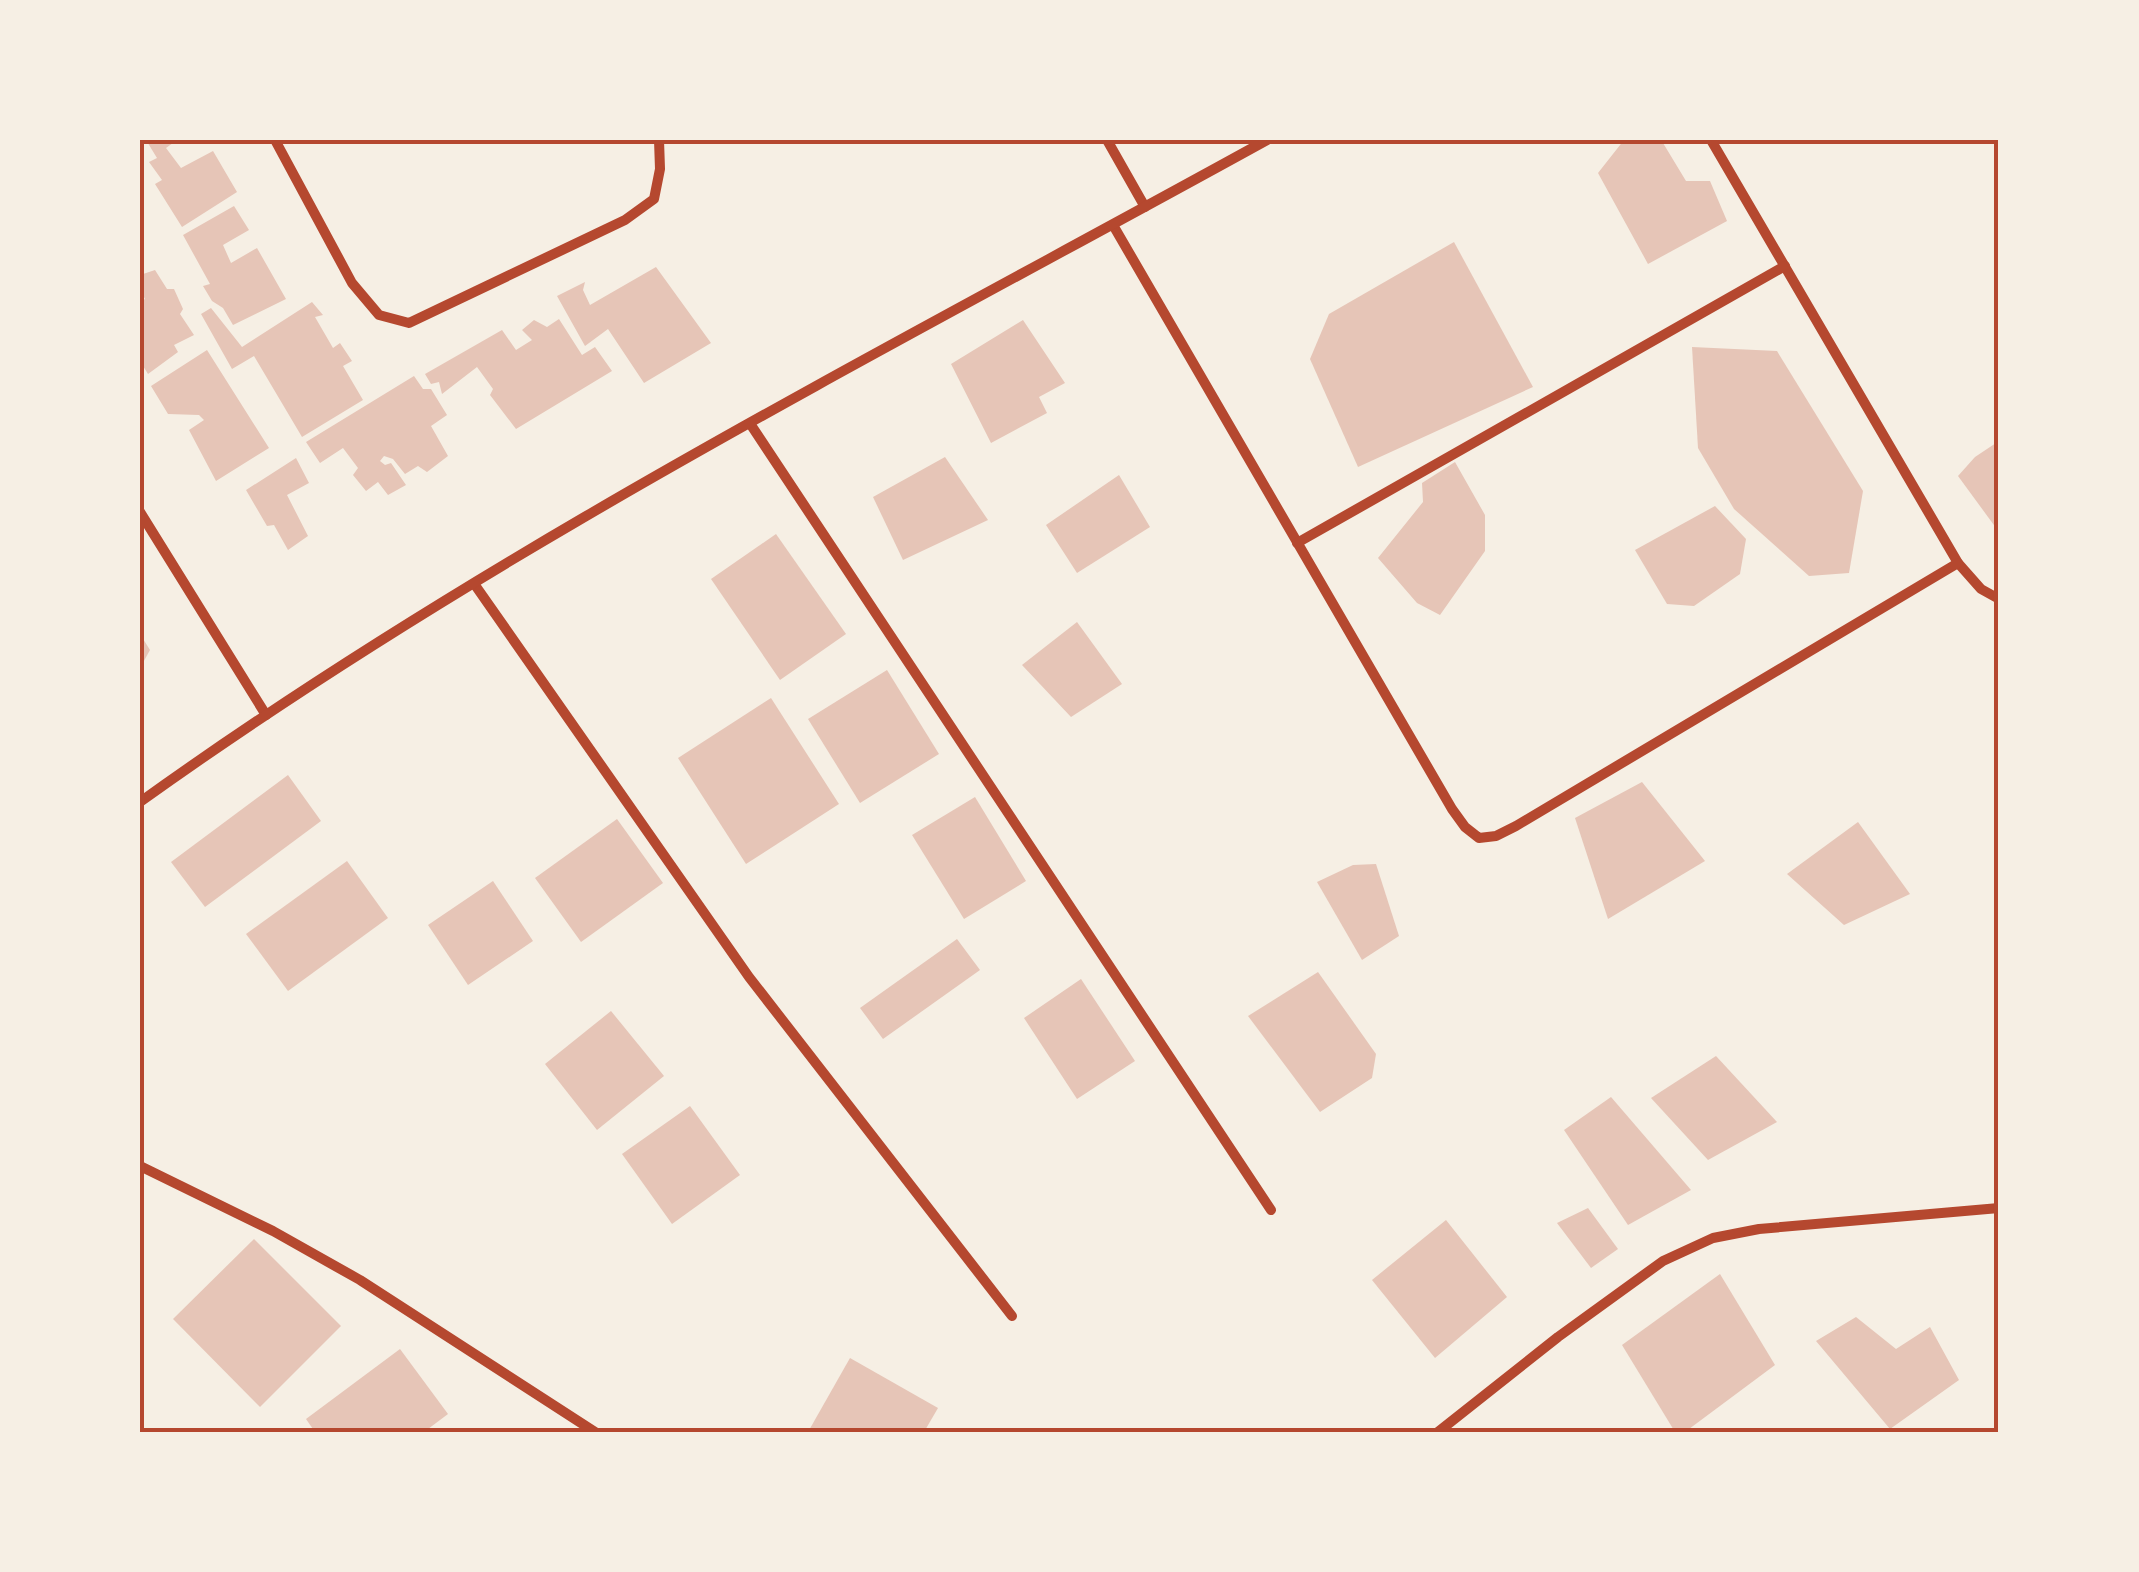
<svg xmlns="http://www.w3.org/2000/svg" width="2139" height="1572" viewBox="0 0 2139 1572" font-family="'Open Sans',sans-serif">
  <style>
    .building { fill: #e6c5b7 }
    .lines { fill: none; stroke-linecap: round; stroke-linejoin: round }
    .minor { stroke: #b5482f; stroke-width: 10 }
    .neatline { fill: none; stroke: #b5482f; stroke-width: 4 }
  </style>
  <rect width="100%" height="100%" fill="#f6efe4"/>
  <g class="building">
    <path d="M146,140H177L166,148L181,168L213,151L237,192L182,227L155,184L162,180L149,162L157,158Z"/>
    <path d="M1624,140L1663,143L1686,181H1710L1727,221L1648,264L1598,173Z"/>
    <path d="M234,206L249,230L223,245L231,263L257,248L286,299L233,325L223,308L212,301L203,286L210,284L183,235Z"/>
    <path d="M1454,242L1533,387L1358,467L1310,359L1329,314Z"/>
    <path d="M656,267L711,343L644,383L608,329L585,346L557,296L585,282L583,290L590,305Z"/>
    <path d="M155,270L167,289H174L183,309L180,314L194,335L174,345L178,352L148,374L140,361V302L145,299L140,289V275Z"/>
    <path d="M312,302L323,315L315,317L333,348L340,343L352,361L343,366L363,400L302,437L254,356L232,369L201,314L211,308L242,347Z"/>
    <path d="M559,319L582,355L595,347L612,371L516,429L490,395L493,389L477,367L442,394L439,382L431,384L425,374L502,330L516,350L532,340L522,330L534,320L547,327Z"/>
    <path d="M1023,320L1065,383L1039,397L1047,413L991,443L951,364Z"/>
    <path d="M1692,347L1777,351L1863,491L1849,573L1809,576L1734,509L1698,448Z"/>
    <path d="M207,350L269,448L216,481L189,430L204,420L199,415L168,414L151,386Z"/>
    <path d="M414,376L423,389H431L447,415L431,426L448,456L427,472L418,466L405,474L393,459L384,456L380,461L385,465L391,463L406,485L388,495L378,482L366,491L353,475L358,468L343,448L320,463L306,442Z"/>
    <path d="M1999,441V532L1958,476L1975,457Z"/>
    <path d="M945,457L988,520L903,560L873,497Z"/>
    <path d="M296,458L309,483L287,495L308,536L288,550L274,525L267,526L246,490Z"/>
    <path d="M1455,462L1485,515V551L1440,615L1417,603L1378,558L1423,502L1422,483Z"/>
    <path d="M1119,475L1150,527L1077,573L1046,525Z"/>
    <path d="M1715,506L1746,539L1740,574L1694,606L1667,604L1635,550Z"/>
    <path d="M776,534L846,634L780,680L711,579Z"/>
    <path d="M1077,622L1122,684L1071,717L1022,665Z"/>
    <path d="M140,634L150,650L140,668Z"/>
    <path d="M887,670L939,754L860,803L808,719Z"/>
    <path d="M771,698L839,804L746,864L678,758Z"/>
    <path d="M288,775L321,821L205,907L171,862Z"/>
    <path d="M1642,782L1705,861L1608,919L1575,818Z"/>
    <path d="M975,797L1026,881L964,919L912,835Z"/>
    <path d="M617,819L663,883L581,942L535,878Z"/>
    <path d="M1858,822L1910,894L1844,925L1787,874Z"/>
    <path d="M347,861L388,918L288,991L246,934Z"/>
    <path d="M1376,864L1399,936L1362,960L1317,882L1353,865Z"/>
    <path d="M493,881L533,941L468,985L428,925Z"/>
    <path d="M957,939L980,970L883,1039L860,1008Z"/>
    <path d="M1318,972L1376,1054L1372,1078L1320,1112L1248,1016Z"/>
    <path d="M1081,979L1135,1061L1077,1099L1024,1018Z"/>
    <path d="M611,1011L664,1076L597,1130L545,1064Z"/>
    <path d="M1716,1056L1777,1122L1708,1160L1651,1098Z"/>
    <path d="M1611,1097L1691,1190L1628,1225L1564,1130Z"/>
    <path d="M690,1106L740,1175L672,1224L622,1154Z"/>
    <path d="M1588,1208L1618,1249L1591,1268L1557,1223Z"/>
    <path d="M1446,1220L1507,1297L1435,1358L1372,1280Z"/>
    <path d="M254,1239L341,1326L260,1407L173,1319Z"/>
    <path d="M1720,1274L1775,1365L1685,1432H1675L1622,1345Z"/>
    <path d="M1856,1317L1896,1349L1930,1327L1959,1380L1890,1429L1816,1341Z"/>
    <path d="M400,1349L448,1414L424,1432H315L306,1419Z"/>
    <path d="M850,1358L938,1408L924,1432H808Z"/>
  </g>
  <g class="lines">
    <g class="minor">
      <path d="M275,140L352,283L379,315L409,323L625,220L654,199L660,169L659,140"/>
      <path d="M1107,140L1145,207"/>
      <path d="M1711,140L1958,563L1981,589L1999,599"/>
      <path d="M1113,225L1452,809L1465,827L1479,838L1496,836L1516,826L1958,563"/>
      <path d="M751,425L1271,1210"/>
      <path d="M140,512L266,715"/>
      <path d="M1297,543L1785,266"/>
      <path d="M475,585L749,977L1012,1316"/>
      <path d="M140,802C494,548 886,350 1267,140"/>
      <path d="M140,1166L273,1231L360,1280L595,1432"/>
      <path d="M1438,1432L1558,1337L1663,1261L1713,1238L1759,1229L1999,1208"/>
    </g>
  </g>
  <rect width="2139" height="1572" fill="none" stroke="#f6efe4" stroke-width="285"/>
  <rect x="142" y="142" width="1854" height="1288" class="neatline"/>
</svg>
